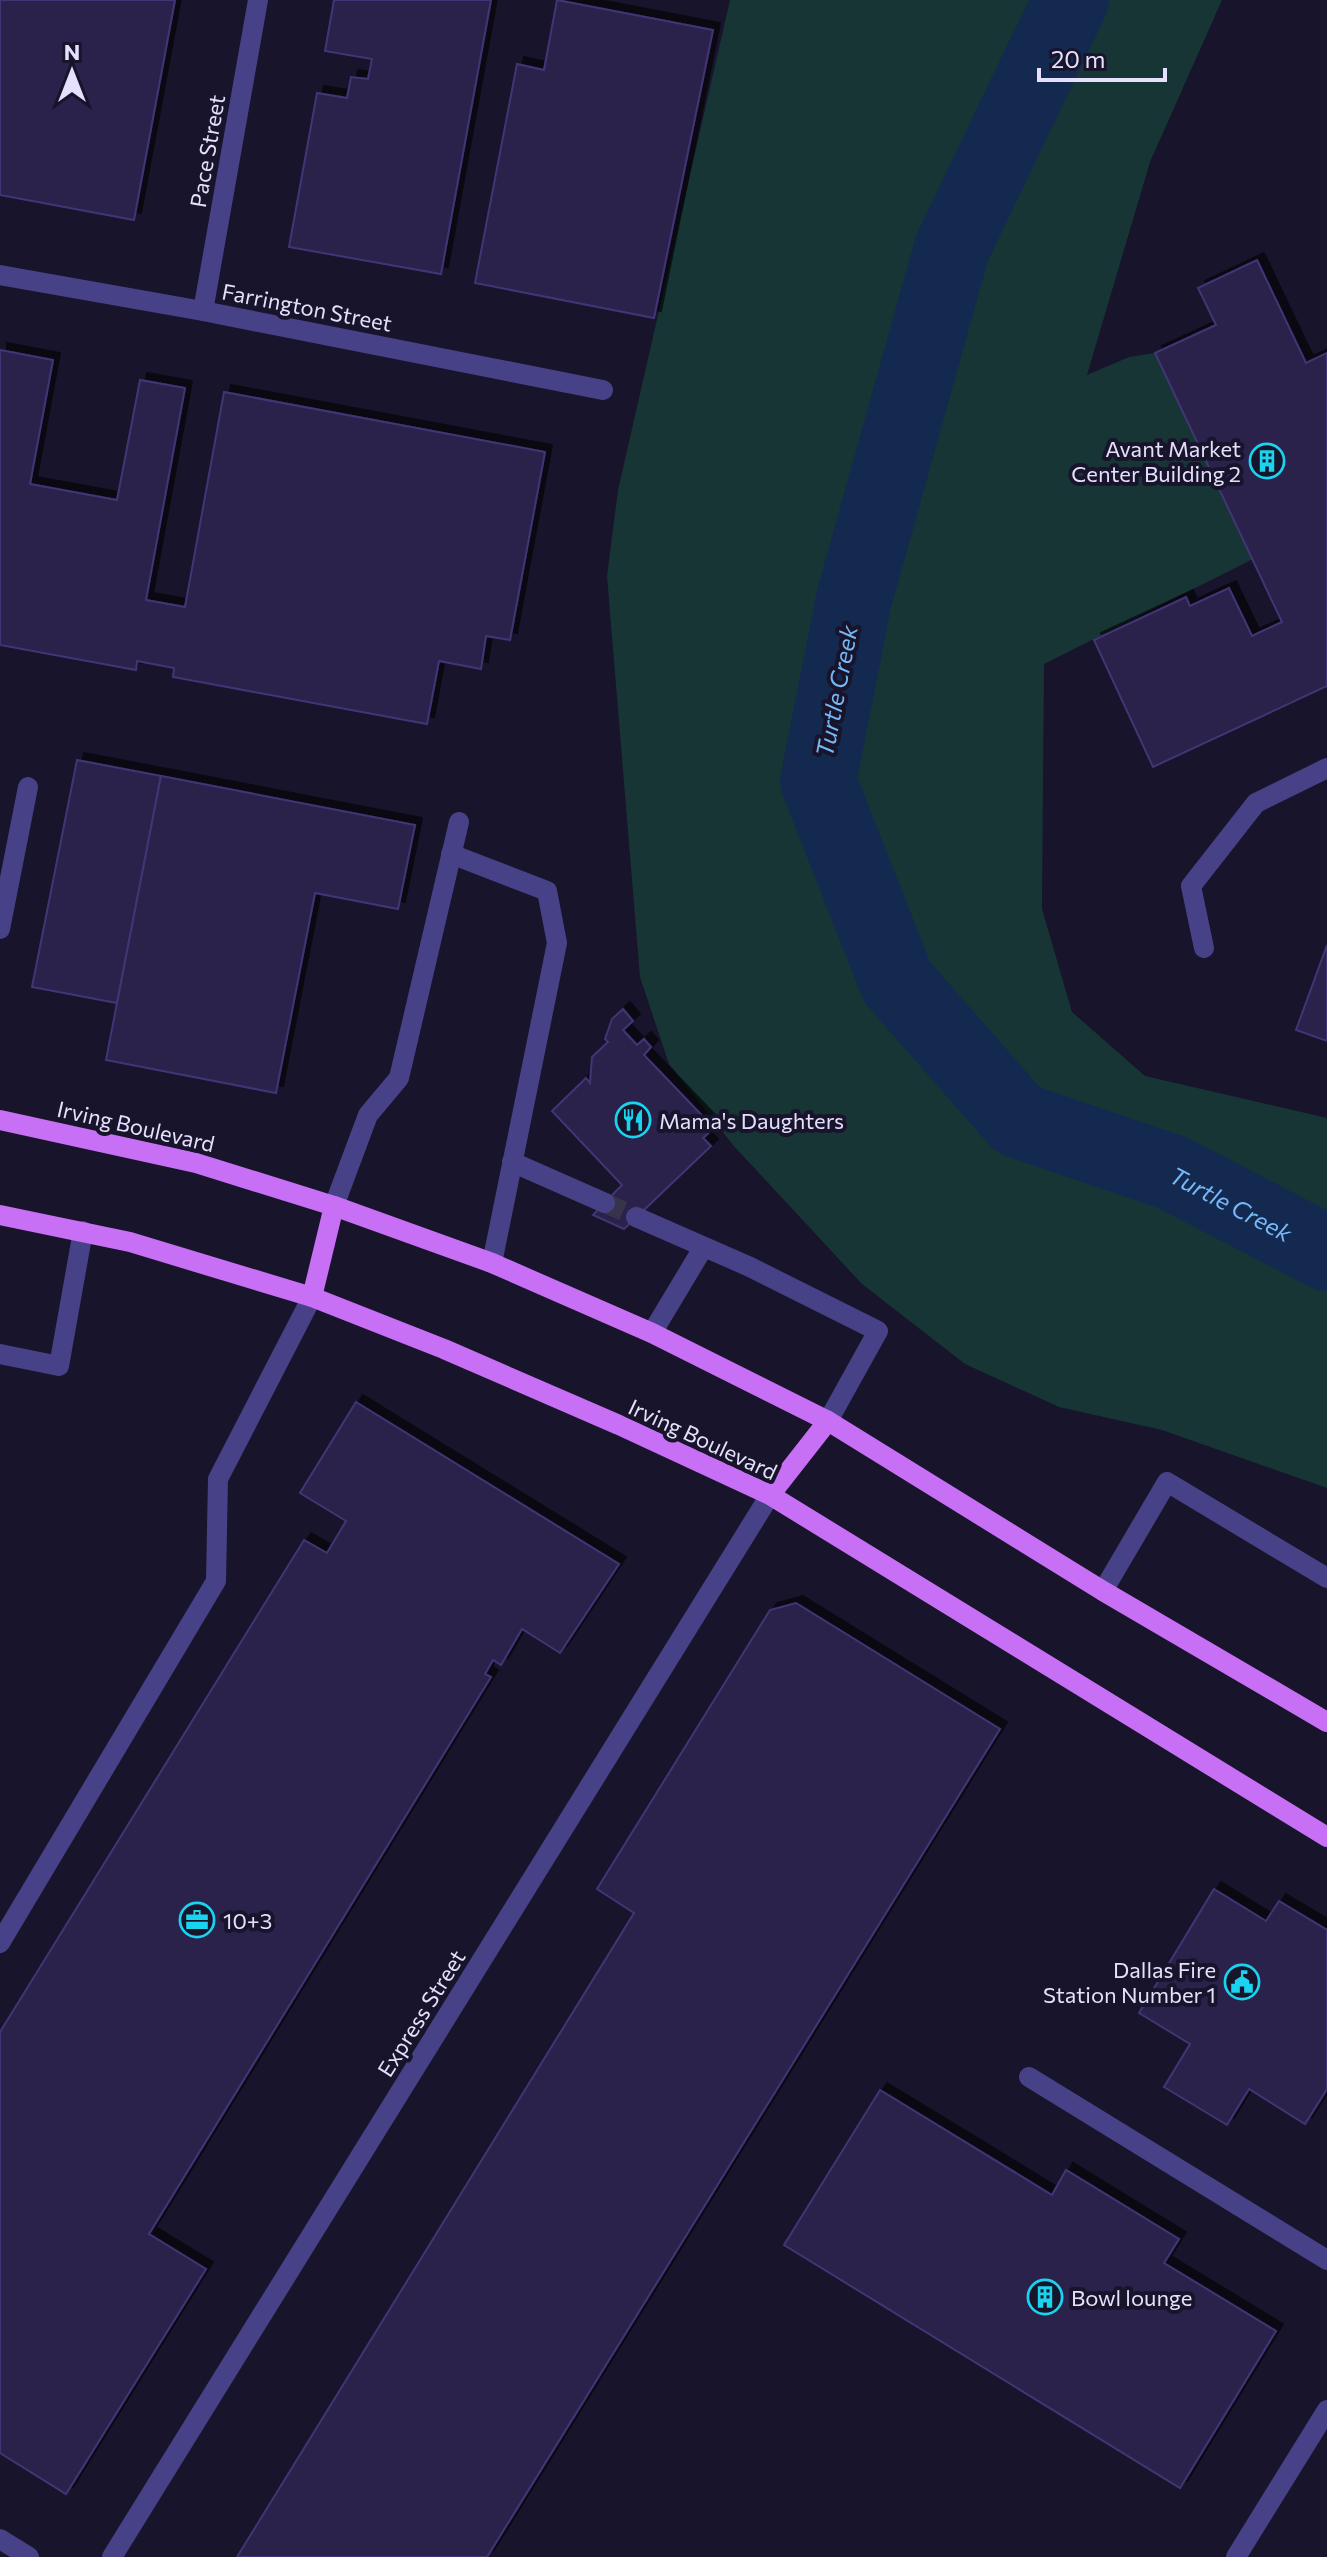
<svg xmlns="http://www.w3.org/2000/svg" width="1327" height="2557" viewBox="0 0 1327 2557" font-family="Commissioner,sans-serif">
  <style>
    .green { fill: #173535 }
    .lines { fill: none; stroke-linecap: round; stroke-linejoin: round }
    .river { stroke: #14294f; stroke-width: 76 }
    .building { fill: #2b214b; stroke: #433575; stroke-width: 2; filter: url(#shadow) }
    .minor-tunnel { stroke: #37334a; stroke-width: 20; stroke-dasharray: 20 10; stroke-linecap: butt }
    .minor { stroke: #474287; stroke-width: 20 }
    .major { stroke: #c76ff5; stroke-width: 20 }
    .labels { text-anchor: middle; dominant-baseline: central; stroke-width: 8; stroke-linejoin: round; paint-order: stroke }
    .street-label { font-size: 22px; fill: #e4e0fd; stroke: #18142b }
    .poi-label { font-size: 22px; fill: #e4e0fd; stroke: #18142b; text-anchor: start }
    .water-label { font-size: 24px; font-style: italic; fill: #76b7f5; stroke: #18142b }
  </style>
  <defs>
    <filter id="shadow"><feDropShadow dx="7" dy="-7" stdDeviation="0" flood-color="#0009"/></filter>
  </defs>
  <rect width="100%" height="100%" fill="#18142b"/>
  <path class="green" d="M730,0H1222L1150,162L1087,375L1129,357L1155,353L1253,559L1044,664L1042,909L1072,1012L1145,1076L1327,1118V1488L1162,1430L1059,1407L965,1364L862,1284L733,1145L669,1064L640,977L607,576L618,490Z"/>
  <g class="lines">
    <path class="river" id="s1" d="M1071,0L952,248L854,599L818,781L897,982L1018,1120L1173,1173L1327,1253"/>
  </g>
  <g class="building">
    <path d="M0,0H175L134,220L0,195Z"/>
    <path d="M334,0H491L441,274L289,247L317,93L347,98L351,77L368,79L372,59L325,51Z"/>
    <path d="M557,0L713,30L654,318L475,283L517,64L544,70Z"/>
    <path d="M1257,260L1306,363L1327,353V686L1153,767L1094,640L1186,597L1190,606L1229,588L1252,636L1282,622L1155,353L1216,325L1198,288Z"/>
    <path d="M0,350L53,360L30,484L117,500L140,380L185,388L146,600L185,607L224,392L545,452L510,640L486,636L481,669L439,661L427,724L173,677L174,668L137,661L136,670L0,645Z"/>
    <path d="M77,760L161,776L117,1003L32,987Z"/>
    <path d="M161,776L415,825L398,909L315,893L276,1093L106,1060Z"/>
    <path d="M1327,945V1041L1296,1030Z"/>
    <path d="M623,1009L633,1021L623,1030L637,1045L644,1039L651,1047L644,1055L714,1128L703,1138L711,1146L624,1229L593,1215L622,1185L552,1111L586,1078L590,1083L592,1057L608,1042L605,1039L612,1019Z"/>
    <path d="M356,1402L619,1564L560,1653L522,1629L501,1665L493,1660L485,1674L491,1677L149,2234L206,2269L66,2494L0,2453V2032L304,1540L327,1553L346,1521L300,1493Z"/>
    <path d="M796,1603L1000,1729L487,2557H237L634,1913L597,1889L770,1610Z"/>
    <path d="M1214,1889L1266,1921L1279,1901L1327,1930V2089L1305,2124L1249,2089L1227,2125L1164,2087L1190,2044L1139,2013Z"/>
    <path d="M880,2090L1052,2195L1066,2170L1179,2239L1164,2263L1276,2331L1180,2488L784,2245Z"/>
  </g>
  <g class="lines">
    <path class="minor-tunnel" d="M605,1203L636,1217"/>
    <g class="minor">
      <path d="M0,275L203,311L603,390"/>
      <path d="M203,311L258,0"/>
      <path d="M451,854L547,891L557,943L492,1263"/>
      <path d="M0,929L28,787"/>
      <path d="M1204,948L1191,886L1256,803L1327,768"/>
      <path d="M512,1162L605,1203"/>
      <path d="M334,1206L368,1115L399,1078L459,822"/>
      <path d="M636,1217L750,1267L878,1331L828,1421"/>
      <path d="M652,1333L703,1248"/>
      <path d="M0,1354L59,1366L83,1231"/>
      <path d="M1103,1591L1167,1482L1327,1578"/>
      <path d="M0,1943L216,1581L218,1479L312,1297"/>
      <path d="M1029,2077L1327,2260"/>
      <path d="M0,2539L29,2557"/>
      <path d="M112,2557L770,1495"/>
      <path d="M1236,2557L1327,2410"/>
    </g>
    <g class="major">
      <path d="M0,1120L196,1163L334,1206L492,1263L652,1333L828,1421L1103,1591L1327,1722"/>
      <path d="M0,1215L130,1242L312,1297L444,1349L619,1425L770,1495L1327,1837"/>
      <path d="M312,1297L334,1206"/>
      <path d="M770,1495L828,1421"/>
    </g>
  </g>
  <defs>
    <g id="building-ring" transform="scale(1.8)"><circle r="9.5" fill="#18142b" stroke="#1ad4ef" stroke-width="1.5"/><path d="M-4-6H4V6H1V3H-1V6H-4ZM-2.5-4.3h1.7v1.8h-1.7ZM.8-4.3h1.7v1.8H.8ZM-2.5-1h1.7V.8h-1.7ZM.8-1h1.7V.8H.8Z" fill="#1ad4ef"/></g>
    <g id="restaurant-ring" transform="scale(1.8)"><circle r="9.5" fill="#18142b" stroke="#1ad4ef" stroke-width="1.5"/><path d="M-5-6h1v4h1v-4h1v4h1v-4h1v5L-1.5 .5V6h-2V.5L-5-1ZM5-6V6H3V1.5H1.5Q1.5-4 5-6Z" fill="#1ad4ef"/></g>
    <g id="office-ring" transform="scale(1.8)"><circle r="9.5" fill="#18142b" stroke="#1ad4ef" stroke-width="1.5"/><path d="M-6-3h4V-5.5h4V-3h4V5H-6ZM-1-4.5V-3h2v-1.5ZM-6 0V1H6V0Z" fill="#1ad4ef"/></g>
    <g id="civic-ring" transform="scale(1.8)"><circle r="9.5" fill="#18142b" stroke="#1ad4ef" stroke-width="1.5"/><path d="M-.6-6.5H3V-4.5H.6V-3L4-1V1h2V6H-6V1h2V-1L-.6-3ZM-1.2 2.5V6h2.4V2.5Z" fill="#1ad4ef"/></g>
  </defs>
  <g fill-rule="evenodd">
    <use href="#building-ring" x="1267" y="461"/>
    <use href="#restaurant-ring" x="633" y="1120"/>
    <use href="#office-ring" x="197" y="1920"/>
    <use href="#civic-ring" x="1242" y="1982"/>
    <use href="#building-ring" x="1045" y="2297"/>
  </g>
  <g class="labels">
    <g class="street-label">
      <text transform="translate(207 151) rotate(-80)">Pace Street</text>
      <text transform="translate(307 307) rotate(11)">Farrington Street</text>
      <text transform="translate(136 1126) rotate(13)">Irving Boulevard</text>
      <text transform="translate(703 1439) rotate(25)">Irving Boulevard</text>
      <text transform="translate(421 2013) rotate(-58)">Express Street</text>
    </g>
    <g class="poi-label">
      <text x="1241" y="448" text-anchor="end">Avant Market<tspan x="1241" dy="25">Center Building 2</tspan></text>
      <text x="659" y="1120">Mama's Daughters</text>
      <text x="223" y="1920">10+3</text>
      <text x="1216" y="1969" text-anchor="end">Dallas Fire<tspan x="1216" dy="25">Station Number 1</tspan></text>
      <text x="1071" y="2297">Bowl lounge</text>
    </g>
    <g class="water-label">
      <text transform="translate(836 691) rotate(-79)">Turtle Creek</text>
      <text stroke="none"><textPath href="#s1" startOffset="1454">Turtle Creek</textPath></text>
    </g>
  </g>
  <g transform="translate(72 72)" stroke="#18142b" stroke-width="6" paint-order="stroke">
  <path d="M0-6L14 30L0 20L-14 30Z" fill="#e4e0fd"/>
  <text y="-12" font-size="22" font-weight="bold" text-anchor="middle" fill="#e4e0fd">N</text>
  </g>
  <path d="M1039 68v12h126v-12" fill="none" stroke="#e4e0fd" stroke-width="4"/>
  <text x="1051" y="68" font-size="24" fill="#e4e0fd" stroke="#18142b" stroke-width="6" paint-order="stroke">20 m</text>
</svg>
